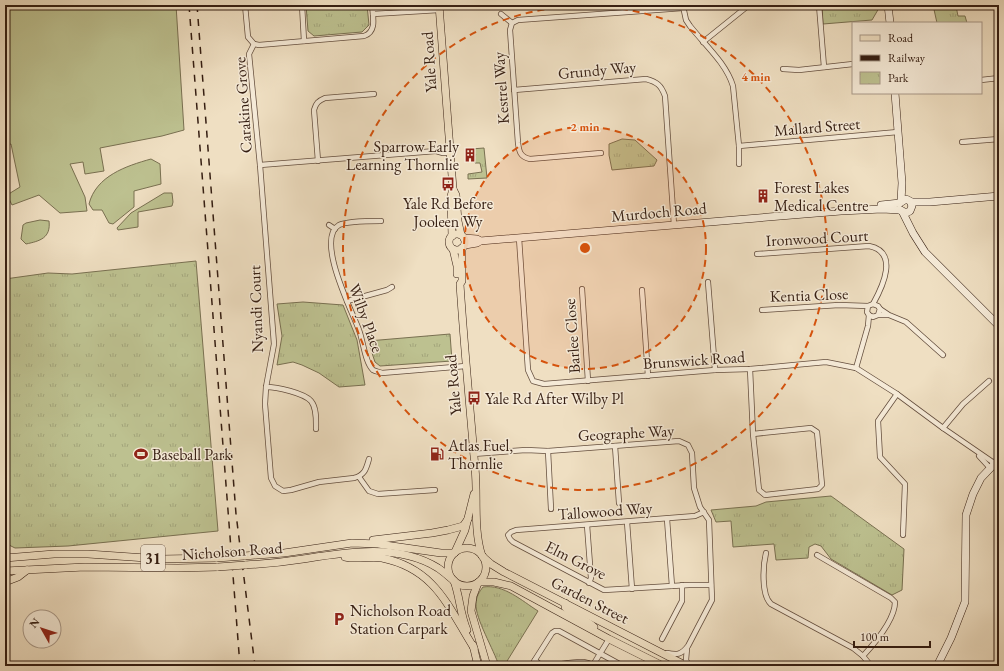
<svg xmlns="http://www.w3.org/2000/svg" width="1004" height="671" viewBox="0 0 1004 671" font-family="'EB Garamond',serif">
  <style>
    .green { fill: #bdc190; stroke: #797051 }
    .park { fill: url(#park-tufts); stroke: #797051 }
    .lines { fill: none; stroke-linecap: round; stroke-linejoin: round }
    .street-casing { stroke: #644e3e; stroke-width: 6 }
    .secondary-casing { stroke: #351e12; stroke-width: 8 }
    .primary-casing { stroke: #351e12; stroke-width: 8 }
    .street { stroke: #f5ead7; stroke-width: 4.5 }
    .secondary { stroke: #f5ead7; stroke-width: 7 }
    .primary { stroke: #efdfc2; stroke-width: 7 }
    .rail { stroke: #351e12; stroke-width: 1.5; stroke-dasharray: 7 7; stroke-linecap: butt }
    .primary-bridge-casing { stroke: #351e12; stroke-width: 8; stroke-linecap: butt }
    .primary-bridge { stroke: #efdfc2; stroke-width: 7 }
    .ring { fill: none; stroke: #d6530d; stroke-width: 2; stroke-dasharray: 7 5 }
    .labels { text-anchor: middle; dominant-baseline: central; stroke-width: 3; stroke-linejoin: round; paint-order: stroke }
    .shield { fill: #f5ead7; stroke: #6f5b4d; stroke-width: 1 }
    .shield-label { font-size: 15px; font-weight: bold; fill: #351e12 }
    .street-label { font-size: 16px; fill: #351e12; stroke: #f5ead7 }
    .poi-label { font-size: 16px; fill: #351e12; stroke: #f5ead7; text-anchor: start }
    .centre { fill: #d6530d; stroke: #f5ead7; stroke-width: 2 }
    .ring-label { font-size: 12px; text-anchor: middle; font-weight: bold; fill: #d6530d; stroke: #f5ead7; stroke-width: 3; stroke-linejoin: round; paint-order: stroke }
  </style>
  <defs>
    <pattern id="park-tufts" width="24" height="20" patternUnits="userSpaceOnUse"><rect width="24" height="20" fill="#bdc190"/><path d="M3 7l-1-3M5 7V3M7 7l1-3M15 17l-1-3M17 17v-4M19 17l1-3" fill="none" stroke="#a3a57b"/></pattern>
  </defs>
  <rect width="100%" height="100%" fill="#efdfc2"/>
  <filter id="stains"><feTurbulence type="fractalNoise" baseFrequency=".005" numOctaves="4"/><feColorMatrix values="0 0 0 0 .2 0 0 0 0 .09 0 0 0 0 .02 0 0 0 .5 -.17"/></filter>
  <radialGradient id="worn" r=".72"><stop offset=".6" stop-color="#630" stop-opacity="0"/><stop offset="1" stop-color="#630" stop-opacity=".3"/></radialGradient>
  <g class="green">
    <path d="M5,5H176L184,130L162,136L100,148L104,171L85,174L83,162L70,164L85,197L87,211L60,213L39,195L12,205L7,195L20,187L11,144L5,145Z"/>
    <path d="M151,159L160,164L161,184L134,191V207L113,224L109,223L102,210H93L89,204C96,176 126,166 151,159Z"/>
    <path d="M164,193H172L173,202L172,206L138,212V227L118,230L117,228L131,213Z"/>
    <path d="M40,220L49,221C51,238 40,241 26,244L21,239L23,225L26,223Z"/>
  </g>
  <g class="park">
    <path d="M306,5H367L369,25L362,32L314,36L308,31Z"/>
    <path d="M822,5H879V8L872,20L823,24Z"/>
    <path d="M933,5H958L956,6L958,16H965L967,23H937Z"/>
    <path d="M622,139L635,140L657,160L654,166L612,170L609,155V144Z"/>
    <path d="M484,148L487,178L468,179V174L482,172L480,163H475L474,150L471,149Z"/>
    <path d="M196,261L218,531L68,546L15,548L5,543V279L48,273L72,274Z"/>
    <path d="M303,302L343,305L357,340L365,385L339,387L319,373L302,365L293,362L277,365L282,336L277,304Z"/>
    <path d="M450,334L452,361L380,366L375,362L368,341Z"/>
    <path d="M831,496L904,549L902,590L892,595L831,559L821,546L815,544L809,547L808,558L776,560L774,544L733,547L731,521L716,522L711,510L756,506L766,502Z"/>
    <path d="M483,587C504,584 522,601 538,611L504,666H499C494,650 475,618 476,604C476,597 479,592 483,587Z"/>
  </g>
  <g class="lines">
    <g class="street-casing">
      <g id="street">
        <path d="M245,5L248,37L254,44L259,45L364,36C377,32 373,17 372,5"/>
        <path d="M302,5L304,41"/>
        <path d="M819,5L824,67"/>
        <path d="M683,6L686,20L690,26C705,45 726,63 733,86L739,146V164"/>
        <path d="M373,9L431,5"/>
        <path d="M373,14L439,10"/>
        <path d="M501,14L512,23"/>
        <path d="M703,42L749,5"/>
        <path d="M254,44L249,54L260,165L274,344L266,387L265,404L271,478L275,486L283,491L291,490L319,482L354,478C365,475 366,469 369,459"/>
        <path d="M783,69L799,70L853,64"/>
        <path d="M981,80L999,78"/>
        <path d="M514,90L646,79C657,82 661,85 665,96L674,225"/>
        <path d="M962,142L999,139"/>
        <path d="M739,146L898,132"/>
        <path d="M436,151L443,153H450"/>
        <path d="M601,153L530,159C520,157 519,151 518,143L510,30L512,23L518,20L683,8"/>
        <path d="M318,161L314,110C316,103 318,101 325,98L374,94"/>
        <path d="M260,165L436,151L443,148H449"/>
        <path d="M381,221C372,221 347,221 339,225C315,239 352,311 359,330C363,340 365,363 373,370C375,371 379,372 382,373L466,366"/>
        <path d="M329,225L335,229"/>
        <path d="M519,238L528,370L533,381L544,384L715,370L750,369L826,362L856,368L897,394L943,428L994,463"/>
        <path d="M998,250H999"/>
        <path d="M757,254L869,246C899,252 883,286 873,304"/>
        <path d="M708,282L715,370"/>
        <path d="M582,289L588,381"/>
        <path d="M642,290L648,376"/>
        <path d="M347,301L387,290L392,287"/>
        <path d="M880,309L889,315L906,322L943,355"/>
        <path d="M762,310L839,305L868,306"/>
        <path d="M878,315L880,309L878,306L873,304L868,306L867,312L869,315L873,317L878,315H888"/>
        <path d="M856,368L868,326L869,315"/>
        <path d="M750,369L753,434L759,490L765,495L818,489L822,485L817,432L811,428L753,434"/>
        <path d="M266,387C277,387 304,393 311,401C317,408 316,421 316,429"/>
        <path d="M897,394L878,421L880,457L905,484L903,535"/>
        <path d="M943,428L963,404L989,381"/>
        <path d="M615,446L619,503"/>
        <path d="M548,451L551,509"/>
        <path d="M473,454L526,450L548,451L679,441L688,445L692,453L694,488L700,507L709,520L712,600L688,646C681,655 677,655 667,653"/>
        <path d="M979,456L990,468"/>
        <path d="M359,477L369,491L378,494L435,490"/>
        <path d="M704,512L695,516L516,530L511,532L508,535L510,539L513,542L604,590L689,585H711"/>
        <path d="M667,519L672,586"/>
        <path d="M627,522L632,589"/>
        <path d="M587,525L591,578L589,583"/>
        <path d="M766,553C763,565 761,595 771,604L853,648L863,656L871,666"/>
        <path d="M817,555L891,598L895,602C895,619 874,644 863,656"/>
        <path d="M662,639L682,601V585"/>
        <path d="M687,648L686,660L689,666"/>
        <path d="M535,660C537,662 540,665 543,665C557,668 582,656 594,666"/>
        <path d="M760,664L766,666"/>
        <path d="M593,665L609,639"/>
        <path d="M531,666L552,633L555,631H559L623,666H628"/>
      </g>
    </g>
    <g class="secondary-casing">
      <g id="secondary">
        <path d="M888,5L890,23"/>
        <path d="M895,93L902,183L901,201"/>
        <path d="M911,202H930L999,196"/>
        <path d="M881,205L900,203L906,199L910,201L912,206L910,211L906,213L900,210"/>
        <path d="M902,211L913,233L925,252L999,326"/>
        <path d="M464,238L477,239L480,241L841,211L882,209L900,210"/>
        <path d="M465,245L477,243L480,241"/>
        <path d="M937,666L951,638L965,602L966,515L973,494L981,478L999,459"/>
      </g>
    </g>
    <g class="primary-casing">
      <g id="primary">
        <path d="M439,5L453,189L451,196L452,236"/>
        <path d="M453,189L456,195L458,221L461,235"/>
        <circle cx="457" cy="242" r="8"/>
        <path d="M462,248V281L460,284C464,345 470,407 475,468C478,496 473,529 482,556"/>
        <path d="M453,249L457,266V274"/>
        <path d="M373,540L432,533L448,530L463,526L468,519"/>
        <circle cx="467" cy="567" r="19"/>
        <path d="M455,552L465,530L474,494"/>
        <path d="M244,556L284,553L352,543L378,544L441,553H454"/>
        <path d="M345,557C357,560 370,556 382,558C436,569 448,607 474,648"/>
        <path d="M483,557L491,564L504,572L687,666"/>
        <path d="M5,558L54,554H88L161,559L217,558"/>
        <path d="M245,565C264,564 284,562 303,559C347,552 398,543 438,568C444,572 448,576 453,580"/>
        <path d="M5,571L85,567L178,568L218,567"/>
        <path d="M454,581C460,597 460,614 467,630"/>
        <path d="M5,582L18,577L27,570"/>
        <path d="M479,582H494L511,586L609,639L663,666"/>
        <path d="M478,583L473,596L471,611L487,666"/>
        <path d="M565,603V607C572,616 586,619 594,627"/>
        <path d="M473,645L478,666"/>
      </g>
    </g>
    <use href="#street" class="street"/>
    <use href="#secondary" class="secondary"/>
    <use href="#primary" class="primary"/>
    <g class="rail">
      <path d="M189,5L240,666"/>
      <path d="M197,5L236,514L255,666"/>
    </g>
    <g class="primary-bridge-casing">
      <g id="primary-bridge">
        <path d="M217,558L244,556"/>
        <path d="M218,567L245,565"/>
      </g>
    </g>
    <use href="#primary-bridge" class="primary-bridge"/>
  </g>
  <circle cx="585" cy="248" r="121" fill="#d6530d" fill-opacity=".12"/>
  <g class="ring">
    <circle cx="585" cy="248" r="121"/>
    <circle cx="585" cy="248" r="242"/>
  </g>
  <defs>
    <g id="building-bare" transform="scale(1.08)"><path d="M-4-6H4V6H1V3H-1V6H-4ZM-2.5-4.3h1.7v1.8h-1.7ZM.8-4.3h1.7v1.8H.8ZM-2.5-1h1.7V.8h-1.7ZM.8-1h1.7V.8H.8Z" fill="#8f2418" stroke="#f5ead7" stroke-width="2.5" paint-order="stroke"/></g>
    <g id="bus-bare" transform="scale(1.08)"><path d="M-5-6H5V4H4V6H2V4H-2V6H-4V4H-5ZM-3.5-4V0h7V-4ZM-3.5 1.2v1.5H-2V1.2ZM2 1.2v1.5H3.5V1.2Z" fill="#8f2418" stroke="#f5ead7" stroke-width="2.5" paint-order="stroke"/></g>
    <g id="stadium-bare" transform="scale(1.08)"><path d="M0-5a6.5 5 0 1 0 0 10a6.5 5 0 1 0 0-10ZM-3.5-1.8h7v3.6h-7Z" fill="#8f2418" stroke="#f5ead7" stroke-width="2.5" paint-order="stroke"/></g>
    <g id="fuel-bare" transform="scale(1.08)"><path d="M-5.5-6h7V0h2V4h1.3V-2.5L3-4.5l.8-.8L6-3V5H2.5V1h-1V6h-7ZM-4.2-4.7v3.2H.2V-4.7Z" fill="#8f2418" stroke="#f5ead7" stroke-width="2.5" paint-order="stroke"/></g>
    <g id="parking-bare" transform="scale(1.08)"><path d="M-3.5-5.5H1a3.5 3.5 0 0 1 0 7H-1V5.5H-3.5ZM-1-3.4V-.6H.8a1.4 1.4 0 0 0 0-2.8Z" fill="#8f2418" stroke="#f5ead7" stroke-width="2.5" paint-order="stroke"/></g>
  </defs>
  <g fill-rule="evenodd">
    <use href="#building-bare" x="470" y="155"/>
    <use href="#bus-bare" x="448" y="184"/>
    <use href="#building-bare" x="763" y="196"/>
    <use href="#bus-bare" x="474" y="398"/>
    <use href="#stadium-bare" x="141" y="454"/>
    <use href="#fuel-bare" x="437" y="454"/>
    <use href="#parking-bare" x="339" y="619"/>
  </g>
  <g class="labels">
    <rect class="shield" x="141" y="545" width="24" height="26" rx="3"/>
    <g class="shield-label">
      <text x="153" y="558">31</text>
    </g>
    <g class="street-label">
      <text transform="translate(429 62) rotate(-94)">Yale Road</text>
      <text transform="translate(597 70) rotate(-5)">Grundy Way</text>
      <text transform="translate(501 88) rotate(-94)">Kestrel Way</text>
      <text transform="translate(243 105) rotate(-94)">Carakine Grove</text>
      <text transform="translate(817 127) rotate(-5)">Mallard Street</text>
      <text transform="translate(659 212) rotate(-5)">Murdoch Road</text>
      <text transform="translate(817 238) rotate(-3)">Ironwood Court</text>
      <text transform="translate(809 295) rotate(-2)">Kentia Close</text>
      <text transform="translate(256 309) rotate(-92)">Nyandi Court</text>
      <text transform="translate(366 318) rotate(70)">Wilby Place</text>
      <text transform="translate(572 336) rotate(-94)">Barlee Close</text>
      <text transform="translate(694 360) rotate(-4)">Brunswick Road</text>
      <text transform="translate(453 385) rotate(-95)">Yale Road</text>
      <text transform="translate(626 433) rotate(-3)">Geographe Way</text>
      <text transform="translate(605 511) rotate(-4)">Tallowood Way</text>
      <text transform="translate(232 551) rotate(-4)">Nicholson Road</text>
      <text transform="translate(576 560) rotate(27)">Elm Grove</text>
      <text transform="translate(590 600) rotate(27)">Garden Street</text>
    </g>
    <g class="poi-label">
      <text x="459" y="146" text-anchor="end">Sparrow Early<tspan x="459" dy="18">Learning Thornlie</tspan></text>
      <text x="774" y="187">Forest Lakes<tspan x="774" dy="18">Medical Centre</tspan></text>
      <text x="448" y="203" text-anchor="middle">Yale Rd Before<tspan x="448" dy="18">Jooleen Wy</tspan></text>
      <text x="485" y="398">Yale Rd After Wilby Pl</text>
      <text x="448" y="445">Atlas Fuel,<tspan x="448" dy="18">Thornlie</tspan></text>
      <text x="152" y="454">Baseball Park</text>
      <text x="350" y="610">Nicholson Road<tspan x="350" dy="18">Station Carpark</tspan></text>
    </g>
  </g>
  <circle cx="585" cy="248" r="6" class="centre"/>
  <g class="ring-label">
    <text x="756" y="81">4 min</text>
    <text x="585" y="131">2 min</text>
  </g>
  <rect width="1004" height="671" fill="none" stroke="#efdfc2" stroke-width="20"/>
  <rect x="6" y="6" width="992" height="659" fill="none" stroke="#351e12" stroke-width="2"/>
  <rect x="10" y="10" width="984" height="651" fill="none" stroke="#351e12"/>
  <rect x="852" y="22" width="130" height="72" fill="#f5ead7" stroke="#a89888"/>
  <rect x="860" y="35" width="20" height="6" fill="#efdfc2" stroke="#a89888"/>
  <text x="888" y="42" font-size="12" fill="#351e12">Road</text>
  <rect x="860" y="55" width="20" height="6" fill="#351e12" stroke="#a89888"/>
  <text x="888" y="62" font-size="12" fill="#351e12">Railway</text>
  <rect x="860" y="72" width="20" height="12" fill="url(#park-tufts)" stroke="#a89888"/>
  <text x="888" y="82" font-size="12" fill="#351e12">Park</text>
  <g transform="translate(42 629) rotate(309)"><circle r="19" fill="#f5ead7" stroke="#a89888"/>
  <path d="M0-3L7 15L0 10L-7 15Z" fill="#8f2418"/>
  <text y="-6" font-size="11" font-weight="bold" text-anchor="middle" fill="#351e12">N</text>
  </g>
  <path d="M854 641v6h76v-6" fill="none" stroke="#351e12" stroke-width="2"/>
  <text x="860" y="641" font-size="12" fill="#351e12" stroke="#f5ead7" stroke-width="3" paint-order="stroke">100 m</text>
  <rect width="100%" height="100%" filter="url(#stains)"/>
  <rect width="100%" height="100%" fill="url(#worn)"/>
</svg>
